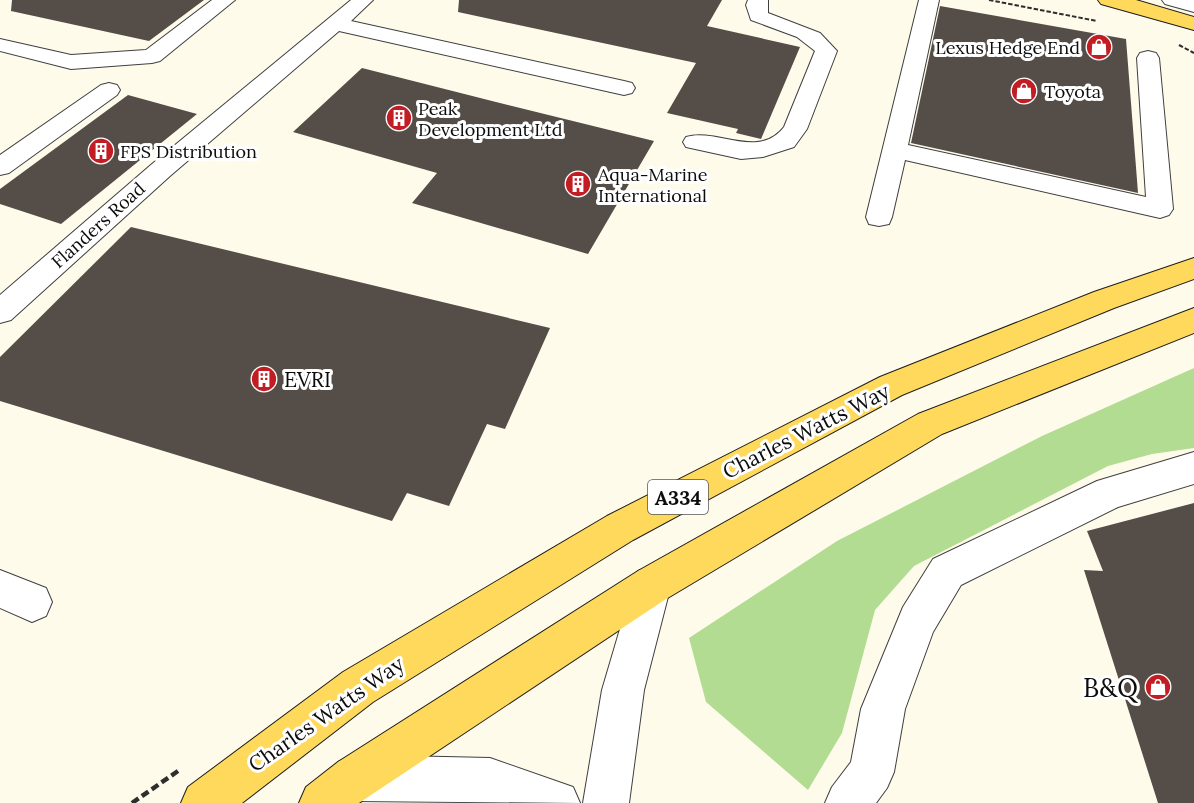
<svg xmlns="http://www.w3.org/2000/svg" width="1194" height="803" viewBox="0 0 1194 803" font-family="Lora,serif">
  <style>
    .forest { fill: #b2dc91 }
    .building { fill: #554d48 }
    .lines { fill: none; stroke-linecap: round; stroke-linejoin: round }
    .minor-casing { stroke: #3f3f3f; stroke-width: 2 }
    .major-casing { stroke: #1d1d1d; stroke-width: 2 }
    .path-far1 { stroke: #2e2e2e; stroke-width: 2; stroke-dasharray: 4.5 2; stroke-linecap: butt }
    .path { stroke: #2e2e2e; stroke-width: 4.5; stroke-dasharray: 8 4; stroke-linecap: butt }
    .minor { fill: #fff; fill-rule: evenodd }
    .major { fill: #ffd95b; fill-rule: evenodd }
    .labels { text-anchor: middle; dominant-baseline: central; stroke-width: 6; stroke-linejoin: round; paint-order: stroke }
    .far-poi-label { font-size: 18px; fill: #0c0c0c; stroke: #fff; text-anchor: start }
    .far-street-label { font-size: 18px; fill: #0c0c0c; stroke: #fff }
    .shield { fill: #fff; stroke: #555; stroke-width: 1.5 }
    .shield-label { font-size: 20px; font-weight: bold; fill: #0c0c0c }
    .poi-label { font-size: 21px; fill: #0c0c0c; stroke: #fff; text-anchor: start }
    .street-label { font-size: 21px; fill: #0c0c0c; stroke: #fff }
    .near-poi-label { font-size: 26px; fill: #0c0c0c; stroke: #fff; text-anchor: end }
  </style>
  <rect width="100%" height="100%" fill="#fffbeb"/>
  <path class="forest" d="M1194,368V448L1152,454L1108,466L914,566L875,610L842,733L808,790L706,702L689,638L837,541L1042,436Z"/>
  <g class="building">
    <path d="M12,0H204L149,41L11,11Z"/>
    <path d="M459,0H722L707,26L800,47L761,139L736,133L738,129L667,113L696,63L458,12Z"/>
    <path d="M940,6L1126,39L1138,193L911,143Z"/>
    <path d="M362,68L496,102L654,141L588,254L412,203L437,173L293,132Z"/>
    <path d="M128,95L197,114L61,224L0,204V189Z"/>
    <path d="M131,227L550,328L505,429L487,424L449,506L407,493L392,521L0,401V357Z"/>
    <path d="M1194,503V803H1158L1084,570L1103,571L1087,531Z"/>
  </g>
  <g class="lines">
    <g class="minor-casing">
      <g id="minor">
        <path d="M212,0H235L160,61L152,63L71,69L0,51V39L71,55L146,50Z"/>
        <path d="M351,0H373L351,21L624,81L632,83L635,88L632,93L624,95L339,31L170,176L11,320L0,323V295L152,164Z"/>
        <path d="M748,0H768V13L820,33L837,51L807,129L794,147L763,157L741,159L686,147L683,142L686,137C718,128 758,160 784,127L815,51L797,37L751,20L746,5Z"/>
        <path d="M919,0H939L908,145L1146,197L1137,58L1140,53L1148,51L1156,53L1159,58L1173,209L1169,215L1160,218L905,160L892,217L889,224L879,226L869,224L866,217Z"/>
        <path d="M1162,0H1194V12L1165,4Z"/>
        <path d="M109,83L117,85L120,90L117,95L9,173L0,175V155L101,85Z"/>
        <path d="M1194,452V484L1118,507L961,585L933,632L905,709L894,772L887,788L876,803H825L832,787L851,762L861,709L903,607L933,559L1097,481Z"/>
        <path d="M652,566L666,571L671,585L644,690L629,803H583L602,690L633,585L638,571Z"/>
        <path d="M0,570L46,588L52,602L46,616L32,622L0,608Z"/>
        <path d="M354,755L490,758L573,787L580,803L354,801L338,794L331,778L338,762Z"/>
      </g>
    </g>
    <g class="major-casing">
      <g id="major">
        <path d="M1098,0H1136L1194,17V30L1101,4Z"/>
        <path d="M1194,258V279L1114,308L902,395L633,540L373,702L242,803H181L188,787L343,672L607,516L880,377L1094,292Z"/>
        <path d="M1194,308V333L942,434L666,599L359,803H299L306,787L338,762L638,571L918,414Z"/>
      </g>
    </g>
    <g class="path-far1">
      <path d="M989,0L1097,21"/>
      <path d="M1179,45L1194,53"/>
    </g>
    <path class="path" d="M132,803L178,771"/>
    <use href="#minor" class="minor"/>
    <use href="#major" class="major"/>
  </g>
  <defs>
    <g id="shop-disc" transform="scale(1.35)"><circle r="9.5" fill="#c21d23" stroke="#fff"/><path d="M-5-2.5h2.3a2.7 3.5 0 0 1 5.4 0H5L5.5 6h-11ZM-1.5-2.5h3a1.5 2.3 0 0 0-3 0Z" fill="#fff"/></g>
    <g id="building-disc" transform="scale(1.35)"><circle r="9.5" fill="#c21d23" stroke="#fff"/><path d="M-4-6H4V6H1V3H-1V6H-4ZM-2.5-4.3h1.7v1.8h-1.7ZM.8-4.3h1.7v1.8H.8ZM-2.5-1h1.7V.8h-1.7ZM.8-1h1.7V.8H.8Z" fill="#fff"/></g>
  </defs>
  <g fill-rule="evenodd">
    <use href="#shop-disc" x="1099" y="47"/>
    <use href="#shop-disc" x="1024" y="91"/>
    <use href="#building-disc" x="399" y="118"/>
    <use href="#building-disc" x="101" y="151"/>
    <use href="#building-disc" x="578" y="184"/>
    <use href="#building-disc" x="264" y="379"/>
    <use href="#shop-disc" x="1158" y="687"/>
  </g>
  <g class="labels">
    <g class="far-poi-label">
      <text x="1080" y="47" text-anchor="end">Lexus Hedge End</text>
      <text x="1044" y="91">Toyota</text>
      <text x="418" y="108">Peak<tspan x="418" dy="21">Development Ltd</tspan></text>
      <text x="120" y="151">FPS Distribution</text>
      <text x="598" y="174">Aqua-Marine<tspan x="598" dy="21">International</tspan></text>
    </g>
    <g class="far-street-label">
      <text transform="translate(98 225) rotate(-42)">Flanders Road</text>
    </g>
    <rect class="shield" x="648" y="480" width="60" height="34" rx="4.5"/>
    <g class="shield-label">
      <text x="678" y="497">A334</text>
    </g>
    <g class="poi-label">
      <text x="284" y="379">EVRI</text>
    </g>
    <g class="street-label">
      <text transform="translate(806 431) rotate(-27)">Charles Watts Way</text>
      <text transform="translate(326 714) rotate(-35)">Charles Watts Way</text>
    </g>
    <g class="near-poi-label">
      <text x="1138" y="687">B&amp;Q</text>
    </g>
  </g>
</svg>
